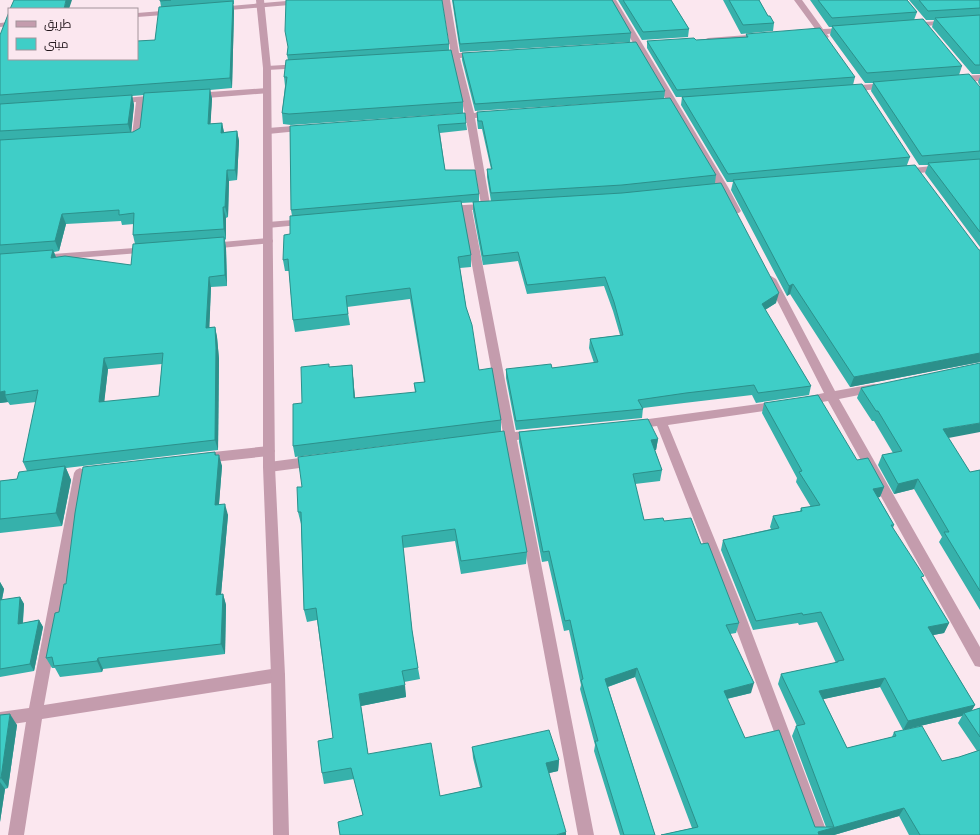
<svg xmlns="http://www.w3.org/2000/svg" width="980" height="835" viewBox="0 0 980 835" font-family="'Roboto Serif',Cairo,serif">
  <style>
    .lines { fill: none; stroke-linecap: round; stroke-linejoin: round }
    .minor { fill: #c49cad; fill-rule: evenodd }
    .tertiary { fill: #c49cad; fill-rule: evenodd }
    .wall { fill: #36b1ab; fill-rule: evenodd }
    .shaded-wall { fill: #2c908b }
    .building { fill: #3fcec7; stroke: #2c908b; fill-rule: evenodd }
  </style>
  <rect width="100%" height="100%" fill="#fbe7ef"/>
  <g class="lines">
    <g class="minor">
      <path d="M298,0H329L325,2L218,11L214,9L218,7Z"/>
      <path d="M442,0H450L459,53L478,52L482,54L478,56L460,58L474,113L492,111L496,114L492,117L475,118L490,204L493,206L488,209L472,210L515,432L534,430L538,431L540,434L538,437L517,440L594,835H578L505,442L488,443L484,442L482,439L484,436L503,433L462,211L447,212L442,209L447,206L481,204L466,119L449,121L445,118L449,115L465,114L451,58L436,59L432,57L436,55L451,54Z"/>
      <path d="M608,0H616L728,187L741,211L739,213H733L731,211Z"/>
      <path d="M794,0H802L823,29L847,28L851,30L847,32L827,34L829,37L825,39H822L819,34L804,35V31L816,30Z"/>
      <path d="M174,10L178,12L177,14L137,17V13Z"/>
      <path d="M980,18V22L911,27L907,25L911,23Z"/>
      <path d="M9,22V26L0,27V23Z"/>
      <path d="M761,34L765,36L764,38L708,42L704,40L708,38Z"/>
      <path d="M300,64H303L304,66L303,68L267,70L263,68L267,66Z"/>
      <path d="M980,75V81L957,82L953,79L957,76Z"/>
      <path d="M887,83L891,86L890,88L847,92L843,89L847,86Z"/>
      <path d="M267,88L271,91L270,93L195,99L191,96L195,93Z"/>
      <path d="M158,95L162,98L161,100L145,102L139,140H126L124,138L126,136L132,135L136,102L117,104L114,103L113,101L114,99Z"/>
      <path d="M306,125L310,128L309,130L268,134L264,131L268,128Z"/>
      <path d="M942,165L945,166L947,168L945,170L903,175L898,172L903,169Z"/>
      <path d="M305,219L309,220L310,222L309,224L268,228L263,225L268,222Z"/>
      <path d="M268,238L272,239L273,241L272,243L211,249L206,246L211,243Z"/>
      <path d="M148,247L153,250L152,252L39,261L34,258L39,255Z"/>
      <path d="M771,276L776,279L835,391L874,384L878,385L880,388L878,391L874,392L839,399L980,647V667L975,666L828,401L804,405L800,404L798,401L800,398L824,393L766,279Z"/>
      <path d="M780,401L784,402L786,405L784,408L668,425L741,604L828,835H812L727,604L657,426L634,429L630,428L628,425L630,422L634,421Z"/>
      <path d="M269,446L273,448L275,451L273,454L269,456L204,463L200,461L198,458L200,455L204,453Z"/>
      <path d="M315,456L319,458L321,461L319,464L315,466L269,472L265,470L263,467L265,464L269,462Z"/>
      <path d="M80,468L84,470L86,473L44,705L278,668L283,670L285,675L283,680L278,682L42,719L24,835H8L26,722L0,726V712L29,708L74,473L76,470Z"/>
    </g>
    <path class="tertiary" d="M256,0H264L271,68L275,467L285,675L289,835H273L271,675L263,467V68Z"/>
  </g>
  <g class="wall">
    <path d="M160,0H234V4H233L234,11L232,88L210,90L212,99L210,124L222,123L224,132L237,131L239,141L237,180L229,181L228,217L226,218V239L225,240L226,248L227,286L211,287L209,327H215L217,337L219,359L218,450L66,468L71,480L62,526L0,533V481L17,479L27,471L23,462L36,402L10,405L8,402L0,403V35L9,59L155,40L161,7ZM144,95L140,128L133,132H131L134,105L132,96ZM121,221L122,225L134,224L133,235L135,244L131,265L56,257L54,252L59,251L66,224ZM162,364L159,396L104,402L108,369Z"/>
    <path d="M452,0H612L631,33L630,42L460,52Z"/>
    <path d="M618,0H671L689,29L688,37L642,40Z"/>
    <path d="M723,0H759L768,16L774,23L773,31L741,34Z"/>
    <path d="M810,0H907L917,12L914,20L962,66L959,75L980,87V247L925,173L928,165H919L871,91L873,83H865L830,35L832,27H829Z"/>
    <path d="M909,0H980V74H972L932,27L934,20H926Z"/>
    <path d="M746,34L855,77L853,85L910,157L907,165L979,250H980V362L850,387L790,294L787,296L731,190L733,182H727L681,105L682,97H676L647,48V41L696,40L746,37Z"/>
    <path d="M449,44V50L463,102V113L291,125L283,124L282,113L285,86L284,77L288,60L287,55L288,48Z"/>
    <path d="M462,53L665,91L664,99L475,111L462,60Z"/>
    <path d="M980,77V86L978,82Z"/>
    <path d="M477,112L716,175L715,183L776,303L765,310L811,386L809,395L756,403L752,395L684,403L643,408L642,418L516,430L506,378V369L552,368L594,363L589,348L590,339L620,335L613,311L604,286L527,294L518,261L483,265L473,211V202L491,201L487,177V169H491L482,129H478L477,120Z"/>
    <path d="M466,123L467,130L440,133L445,170L479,194V202L461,203L471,255V267L460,268L466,307L479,370L501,420V432L527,552L526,564L461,574L455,541L403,548L412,630L418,668L420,679L404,682L406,697L361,706L368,754L440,796L480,787L473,758L472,747L559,760L558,771L363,815L354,779L324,784L322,773L333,738L317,620L307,622L304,610L301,524L298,512L302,487L448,438L295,457L293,446L302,403L329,367L352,365L355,398L415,393L414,383L424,382L410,299L347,307L350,325L295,332L293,320L289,271H285L283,260L290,234L292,216L291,210L290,126Z"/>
    <path d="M861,388L948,438L970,472L980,470V610L939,542L942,537L914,489L894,494L878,465L882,455L893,453L874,421H872L857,398Z"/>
    <path d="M764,403L857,460L884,487L880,497H878L894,525L893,528L922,580L949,623L944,633L933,635L975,705L971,711L980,708V835H909L899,816L834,835H661L692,828L635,677L608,687L655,835H620L594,751L595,745L580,689L581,685L569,630L564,631L548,561L542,562L519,442V432L658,439L656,450H655L662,470L660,481L635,484L644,520L664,521L701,544L739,623L736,633L730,634L751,693L727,699L745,738L815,827H826L792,736L796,726H797L778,684L781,674L836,663L817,622L799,625L798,623L753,630L721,550L723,540L771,529L770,527L773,516L800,511L801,508L811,507L796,482L797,478L762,413ZM880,687L903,730L962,716L958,723L977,751L959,757L942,761L894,732L892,737L847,748L823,699Z"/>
    <path d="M216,455L222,466L219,504L228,515L221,594H223L226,605L225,654L103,669L102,672L60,677L55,668H52L46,658L59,612L66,584Z"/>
    <path d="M0,582L4,589L2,600L20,597L24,604L23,623L39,620L43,627L34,671L0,677Z"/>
    <path d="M0,715L17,725L8,788L5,789L0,822Z"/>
  </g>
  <g class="shaded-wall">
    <path d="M66,0H72L69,9H64Z"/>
    <path d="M233,1L234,11L232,88L230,78Z"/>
    <path d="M210,89L212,99L210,134L208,124Z"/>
    <path d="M132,95L134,105L131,135L128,124Z"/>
    <path d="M222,123L224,133H221Z"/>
    <path d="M237,131L239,141L237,180L235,170Z"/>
    <path d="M227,170L229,181L228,217L225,207Z"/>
    <path d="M223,207L226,218V239L224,229Z"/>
    <path d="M62,214L66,224L59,251L55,241Z"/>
    <path d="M224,237L226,248L227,286L225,275Z"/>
    <path d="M53,250L57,260L51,258Z"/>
    <path d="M209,277L211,287L209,338L206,328Z"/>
    <path d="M793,284L790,294L787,296L789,286Z"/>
    <path d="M779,293L776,303L760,313L762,304Z"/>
    <path d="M215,327L217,337L219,359L218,450L215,440Z"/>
    <path d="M980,353V362L850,387L854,377Z"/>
    <path d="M104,358L108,369L103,413L99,402Z"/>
    <path d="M352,365L353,376L356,410L354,398Z"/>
    <path d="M5,391V395L8,402L0,403V392Z"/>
    <path d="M980,423V432L938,440L943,429Z"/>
    <path d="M658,439L656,450L650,451L651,440Z"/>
    <path d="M215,452L218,463L219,455L222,466L218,516L215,505Z"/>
    <path d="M65,466L71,480L62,526L56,513Z"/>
    <path d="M918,479L914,489L894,494L898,484Z"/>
    <path d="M884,487L880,497L869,499L873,489Z"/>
    <path d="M225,504L228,515L220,606L216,595Z"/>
    <path d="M0,582L4,589L0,608Z"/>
    <path d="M223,594L226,605L225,654L221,644Z"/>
    <path d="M20,597L24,604L22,631L18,624Z"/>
    <path d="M39,620L43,627L34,671L30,664Z"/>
    <path d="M949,623L944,633L923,637L928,627Z"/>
    <path d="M98,658L103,669L102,672L97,661Z"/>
    <path d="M637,668L635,677L604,688L605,679Z"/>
    <path d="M885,678L880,687L815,701L819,691Z"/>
    <path d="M754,683L751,693L721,700L724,691Z"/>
    <path d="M405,685L406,697L361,706L359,694Z"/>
    <path d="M975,705L969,715L964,713L962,716L903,730L908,721Z"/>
    <path d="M10,714L17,725L8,788L1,778Z"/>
    <path d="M559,760L558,771L545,774L546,763Z"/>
    <path d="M0,782L5,789L0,822Z"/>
    <path d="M904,808L899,816L834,835H816L818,832Z"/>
    <path d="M566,832V835H556Z"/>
  </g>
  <g class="building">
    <path d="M14,0H66L64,9H10Z"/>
    <path d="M160,0H171L160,1Z"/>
    <path d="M286,0H442L449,44L287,55L288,47L285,31Z"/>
    <path d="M453,0H612L631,33L460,44Z"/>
    <path d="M623,0H671L689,29L643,32Z"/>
    <path d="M729,0H759L768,16H770L774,23L743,25Z"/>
    <path d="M818,0H907L917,12L832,18Z"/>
    <path d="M919,0H980V8L928,11Z"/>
    <path d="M233,1L230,78L0,95V35L9,12V59H137V41L155,40L159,7Z"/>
    <path d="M980,15V65H975L935,18Z"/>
    <path d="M923,19L962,66L867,73L832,26Z"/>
    <path d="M820,28L855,77L677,90L647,41L694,38L696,40L748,37L746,34Z"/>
    <path d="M636,42L665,91L475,104L462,53Z"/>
    <path d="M451,50L463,102L289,114L282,113L287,77H284L286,60Z"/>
    <path d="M969,74L980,87V151L922,156L873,82Z"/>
    <path d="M862,84L910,157L728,174L682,97Z"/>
    <path d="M210,89L208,124L222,123L221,133L237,131L235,170H227L225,207H223L224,229L133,235L134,213L119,215V210L62,214L55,241L0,245V140L133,132L140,128L144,93Z"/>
    <path d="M132,95L128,124L0,131V104Z"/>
    <path d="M670,98L716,175L622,185L491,193L487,169H492L482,121H478L477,112Z"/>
    <path d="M465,113L466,123L438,125L445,170H475L479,194L291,210L290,126Z"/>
    <path d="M980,159V232L928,163Z"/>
    <path d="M915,165L979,250H980V353L854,377L793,284L789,286L733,180Z"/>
    <path d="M721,183L779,293L762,304L811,386L758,393L754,385L686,393L638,400L643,409L516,421L506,369L551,364L552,368L598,362L590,339L623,335L614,302L605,277L527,285L518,252L483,256L473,202L622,193Z"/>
    <path d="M461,201L471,255L458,257L466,307L472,325L479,370L492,368L501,420L293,446V404L302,403L301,367L329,364V367L352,365L354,398L416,392L414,383L425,382L410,288L346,296L348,314L293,320L288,259L283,260L284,235L290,234V216Z"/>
    <path d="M224,237L225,275L209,277L206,328L215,327L216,348L215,440L23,462L38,390L5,395V391L0,392V254L53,250L51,258L65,256L131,265L133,244ZM163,353L159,396L99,402L104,358Z"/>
    <path d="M980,363V423L943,429L970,472L980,470V591L944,532H949L918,479L898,484L882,455L902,451L878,411H876L861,388Z"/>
    <path d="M818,395L857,460L868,458L884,487L873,489L894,525H891L924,576L921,577L949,623L928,627L975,705L908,721L885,678L819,691L847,748L896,736L894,732L922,726L942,761L959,757L980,750V835H920L904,808L818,832L819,835H661L698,827L637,668L605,679L655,835H624L595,741H598L581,680L583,679L570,620L565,621L549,551L543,552L519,432L648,419L658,439L651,440L662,470L633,474L644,520L663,518L664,521L691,518L701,544L708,543L739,623L726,625L754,683L724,691L745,738L779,730L815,827H834L796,726L805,724L781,674L838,662V661L844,660L821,612L803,615L802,613L756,621L723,540L779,528L773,516L802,511L801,508L820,505L799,472L802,471L764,403Z"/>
    <path d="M504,431L527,552L461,561L455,529L402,536L412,630L418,668L402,671L405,685L359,694L368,754L431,743L440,796L482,787L472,747L549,730L559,760L546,763L566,832L556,835H340L338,822L363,815L351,768L322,773L318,741L333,738L316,608L304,610L301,512H298L297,487H302L298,457Z"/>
    <path d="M215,452V455H219L215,505L225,504L216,595L223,594L221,644L98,658L97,661L54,666L52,657L46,658L55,613L59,612L64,584H66L75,513L83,467Z"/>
    <path d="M65,466L56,513L0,519V481L17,479L19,472Z"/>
    <path d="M20,597L18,624L39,620L30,664L0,669V600Z"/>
    <path d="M980,708V737L964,713Z"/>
    <path d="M10,714L1,778H0V715Z"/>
  </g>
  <rect x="8" y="8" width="130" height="52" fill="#fbe7ef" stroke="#a4949b"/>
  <rect x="16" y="21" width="20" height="6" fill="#c49cad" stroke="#a4949b"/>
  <text x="44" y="28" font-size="12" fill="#22171c">طريق</text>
  <rect x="16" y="38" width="20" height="12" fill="#3fcec7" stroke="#a4949b"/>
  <text x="44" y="48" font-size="12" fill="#22171c">مبنى</text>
</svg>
